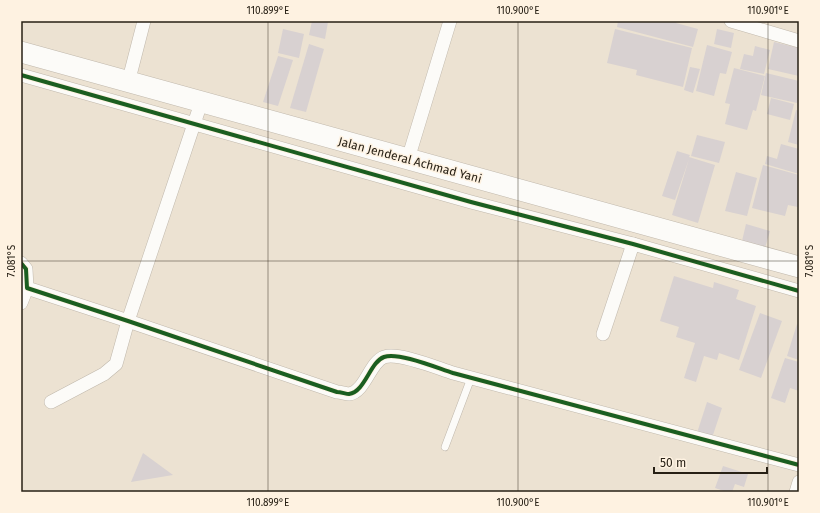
<svg xmlns="http://www.w3.org/2000/svg" width="820" height="513" viewBox="0 0 820 513" font-family="'Fira Sans',sans-serif">
  <style>
    .building { fill: #d8d1d1 }
    .lines { fill: none; stroke-linecap: round; stroke-linejoin: round }
    .lane-casing { stroke: #c0b8ac; stroke-width: 8 }
    .street-casing { stroke: #c0b8ac; stroke-width: 14 }
    .primary-casing { stroke: #c0b8ac; stroke-width: 22 }
    .lane { stroke: #fcfbf8; stroke-width: 7 }
    .street { stroke: #fcfbf8; stroke-width: 13 }
    .primary { stroke: #fcfbf8; stroke-width: 21 }
    .cycleway-casing { stroke: #fef2e1; stroke-width: 6 }
    .cycleway { stroke: #1b5e20; stroke-width: 4 }
    .ticks { fill: none; stroke: #272015; stroke-width: 1; stroke-opacity: 0.45 }
    .labels { text-anchor: middle; dominant-baseline: central; stroke-width: 3; stroke-linejoin: round; paint-order: stroke }
    .street-label { font-size: 12px; fill: #272015; stroke: #fef2e1 }
    .neatline { fill: none; stroke: #272015; stroke-width: 1.5 }
    .ticks-label { font-size: 10px; text-anchor: middle; fill: #272015 }
  </style>
  <rect width="100%" height="100%" fill="#ece2d2"/>
  <g class="building">
    <path d="M312,21L328,22L325,39L309,35Z"/>
    <path d="M618,21H677L676,23L698,29L693,47L617,27Z"/>
    <path d="M283,29L304,34L299,58L278,53Z"/>
    <path d="M615,29L692,48L683,87L636,75L637,70L607,63Z"/>
    <path d="M717,29L734,33L731,48L714,44Z"/>
    <path d="M774,42L799,48V76L768,69Z"/>
    <path d="M309,44L324,49L306,112L290,108Z"/>
    <path d="M707,45L732,52L726,74L720,73L714,96L696,91Z"/>
    <path d="M755,46L770,50L764,74L740,69L744,54L753,56Z"/>
    <path d="M278,56L293,60L278,106L263,102Z"/>
    <path d="M690,67L700,69L693,93L684,90Z"/>
    <path d="M734,68L765,76L756,111L753,110L747,130L725,124L730,104L725,103Z"/>
    <path d="M766,73L799,81V95L797,103L761,95Z"/>
    <path d="M771,98L794,104L790,120L767,114Z"/>
    <path d="M796,110L799,111V145L788,142Z"/>
    <path d="M697,135L725,142L719,163L691,156Z"/>
    <path d="M781,144L799,149V174L765,164L767,156L777,159Z"/>
    <path d="M677,151L690,155L689,157L715,165L698,223L672,215L689,159L675,200L662,196Z"/>
    <path d="M763,165L799,175V203L798,207L788,205L785,216L752,208Z"/>
    <path d="M736,172L757,178L747,216L725,211Z"/>
    <path d="M746,224L770,231L765,248L742,241Z"/>
    <path d="M674,276L713,288L714,282L739,290L736,299L756,306L739,360L719,353L717,360L704,356L696,382L684,378L695,343L676,337L679,327L660,321Z"/>
    <path d="M760,313L782,321L761,378L739,370Z"/>
    <path d="M797,324L799,325V360L787,356Z"/>
    <path d="M785,358L799,362V391L790,388L785,403L771,398Z"/>
    <path d="M707,402L722,408L712,438L697,433Z"/>
    <path d="M143,453L173,475L131,482Z"/>
    <path d="M723,466L748,474L744,487L735,484L732,492H727L715,488Z"/>
  </g>
  <g class="lines">
    <g class="lane-casing">
      <path id="lane" d="M445,447L471,378"/>
    </g>
    <g class="street-casing">
      <g id="street">
        <path d="M731,21L799,41"/>
        <path d="M21,75L471,202L633,244L799,291"/>
        <path d="M128,83L144,21"/>
        <path d="M408,159L450,21"/>
        <path d="M21,263L26,269L27,288L128,321L337,392C341,392 346,394 349,394C365,392 370,362 384,357C399,352 437,368 453,373L799,465"/>
        <path d="M21,303L27,288"/>
        <path d="M603,334L633,244"/>
        <path d="M51,402L104,374L116,364L128,321L201,103"/>
        <path d="M796,492L799,482"/>
      </g>
    </g>
    <g class="primary-casing">
      <path id="primary" d="M21,52L799,267"/>
    </g>
    <use href="#lane" class="lane"/>
    <use href="#street" class="street"/>
    <use href="#primary" class="primary"/>
    <g class="cycleway-casing">
      <g id="cycleway">
        <path d="M21,75L471,202L633,244L799,291"/>
        <path d="M21,263L26,269L27,288L128,321L337,392C341,392 346,394 349,394C365,392 370,362 384,357C399,352 437,368 453,373L799,465"/>
      </g>
    </g>
    <use href="#cycleway" class="cycleway"/>
  </g>
  <path class="ticks" d="M268,21V492M518,21V492M768,21V492M21,261H799"/>
  <g class="labels">
    <g class="street-label">
      <text transform="translate(410 160) rotate(15)">Jalan Jenderal Achmad Yani</text>
    </g>
  </g>
  <rect width="820" height="513" fill="none" stroke="#fef2e1" stroke-width="44"/>
  <path d="M654 467v6h113v-6" fill="none" stroke="#272015" stroke-width="2"/>
  <text x="660" y="467" font-size="12" fill="#272015" stroke="#fef2e1" stroke-width="3" paint-order="stroke">50 m</text>
  <rect x="22" y="22" width="776" height="469" class="neatline"/>
  <g class="ticks-label">
    <text x="268" y="14">110.899°E</text>
    <text x="518" y="14">110.900°E</text>
    <text x="768" y="14">110.901°E</text>
    <text transform="translate(11 261) rotate(-90)" y="4">7.081°S</text>
    <text transform="translate(809 261) rotate(-90)" y="4">7.081°S</text>
    <text x="268" y="506">110.899°E</text>
    <text x="518" y="506">110.900°E</text>
    <text x="768" y="506">110.901°E</text>
  </g>
</svg>
